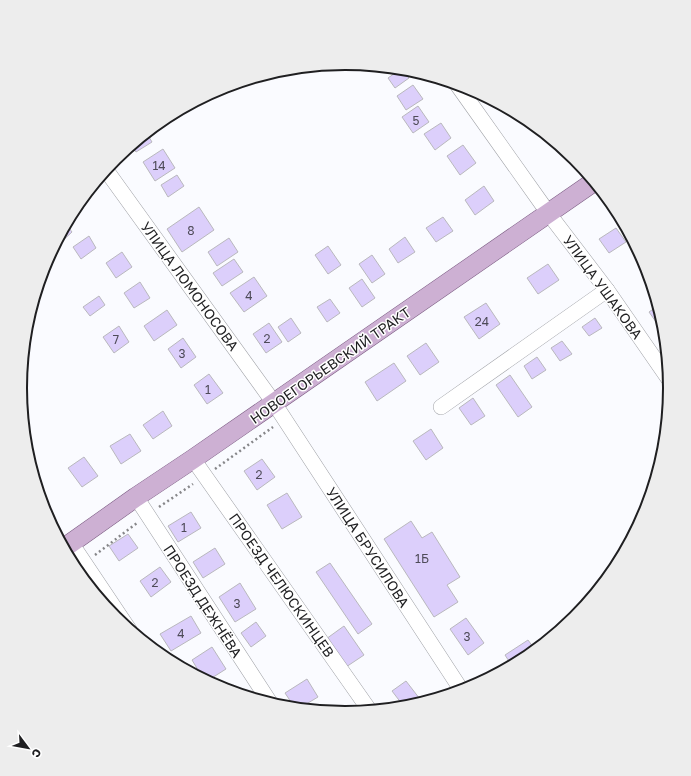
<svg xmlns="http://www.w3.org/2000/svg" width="691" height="776" viewBox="0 0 691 776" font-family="'Golos Text',sans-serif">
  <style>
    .building { fill: #dccffb; stroke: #b9b8bd }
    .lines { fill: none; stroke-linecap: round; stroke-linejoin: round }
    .minor-casing { stroke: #9fa1a6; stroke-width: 16 }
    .major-casing { stroke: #7a5b81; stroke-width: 20 }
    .path { stroke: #868689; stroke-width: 2.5; stroke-dasharray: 2 3; stroke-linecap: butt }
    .minor { stroke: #fff; stroke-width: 15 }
    .major { stroke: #cdb0d3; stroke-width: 19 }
    .labels { text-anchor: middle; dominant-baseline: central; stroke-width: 3; stroke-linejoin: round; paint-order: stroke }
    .number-label { font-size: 12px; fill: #4e4b58 }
    .street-label { font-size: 14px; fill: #1f1f21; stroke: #fff }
    .rim { fill: none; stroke: #1f1f21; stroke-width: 2 }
  </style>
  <rect width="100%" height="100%" fill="#fafbff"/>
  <g class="building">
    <path d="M402,68L409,78L395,88L388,78Z"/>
    <path d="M413,85L423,99L406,110L397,96Z"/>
    <path d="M418,106L429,122L413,133L402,117Z"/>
    <path d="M441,123L451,138L435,150L424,134Z"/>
    <path d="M146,132L152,142L136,152L131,145Z"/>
    <path d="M558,143L574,156L569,160Z"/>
    <path d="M463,145L476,163L460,175L447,156Z"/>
    <path d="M163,149L175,168L155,181L143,162Z"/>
    <path d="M177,175L184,186L168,197L161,185Z"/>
    <path d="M484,186L494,201L475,215L465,200Z"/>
    <path d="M199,207L214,230L182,252L167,229Z"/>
    <path d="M443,217L453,231L436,242L426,228Z"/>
    <path d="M66,224L72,232L58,245L56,243Z"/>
    <path d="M616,228L626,242L609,253L599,239Z"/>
    <path d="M89,236L96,248L81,259L73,247Z"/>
    <path d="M405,237L415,252L398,263L389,249Z"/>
    <path d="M229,238L238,252L217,266L208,252Z"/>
    <path d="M328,246L341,265L328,274L315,255Z"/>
    <path d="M122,252L132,267L116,278L106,263Z"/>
    <path d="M372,255L385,274L372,283L359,264Z"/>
    <path d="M234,259L243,272L222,286L213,273Z"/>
    <path d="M548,264L559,280L538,294L527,278Z"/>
    <path d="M254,277L267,296L244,312L230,293Z"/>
    <path d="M362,279L375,298L362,307L349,288Z"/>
    <path d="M140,282L150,298L134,308L124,293Z"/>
    <path d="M99,296L105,305L90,316L83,307Z"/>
    <path d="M330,299L340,313L327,322L317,307Z"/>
    <path d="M486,303L500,324L479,339L464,317Z"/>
    <path d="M659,305L665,325L666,336L649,312Z"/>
    <path d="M167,310L177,325L154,341L144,326Z"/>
    <path d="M291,318L301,333L288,342L278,327Z"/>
    <path d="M595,318L602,328L589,336L582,327Z"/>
    <path d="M269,323L282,342L266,353L253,334Z"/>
    <path d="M119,326L129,342L114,353L103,337Z"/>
    <path d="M183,338L196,357L181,368L168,349Z"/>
    <path d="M562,341L572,354L560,361L551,348Z"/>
    <path d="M426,343L439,362L420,375L407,356Z"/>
    <path d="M537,357L546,370L532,379L524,366Z"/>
    <path d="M394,363L406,381L377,401L365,382Z"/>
    <path d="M209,374L223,393L207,404L194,385Z"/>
    <path d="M510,375L532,407L518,417L496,385Z"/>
    <path d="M473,398L485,416L471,425L459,408Z"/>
    <path d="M163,411L172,426L153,439L143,425Z"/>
    <path d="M431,429L443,448L426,460L413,441Z"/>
    <path d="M130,434L141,451L121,464L110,446Z"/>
    <path d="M84,457L98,476L82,487L68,468Z"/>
    <path d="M262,459L275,477L257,490L244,471Z"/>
    <path d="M287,493L302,517L282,529L267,505Z"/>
    <path d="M191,512L201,528L178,542L168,526Z"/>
    <path d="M411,521L422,538L432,532L460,577L447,585L458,602L434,617L384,539Z"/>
    <path d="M128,534L138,548L119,561L109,546Z"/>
    <path d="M215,548L225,564L203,578L193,562Z"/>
    <path d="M330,563L372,624L358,634L316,572Z"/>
    <path d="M160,567L171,582L151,597L140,581Z"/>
    <path d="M240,583L256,609L235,622L219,597Z"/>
    <path d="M191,616L201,633L171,651L160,634Z"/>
    <path d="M466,618L484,643L468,655L450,629Z"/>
    <path d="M256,622L266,636L251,647L241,633Z"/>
    <path d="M344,626L364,655L346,667L326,639Z"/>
    <path d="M528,640L536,651L526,659L512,666L505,655Z"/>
    <path d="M212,647L226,669L207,681L204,680L192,660Z"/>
    <path d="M307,679L318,697L298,709L295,708L285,693Z"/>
    <path d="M406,681L423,703L405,708L392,691Z"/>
  </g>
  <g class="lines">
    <g class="minor-casing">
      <g id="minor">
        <path d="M456,83L549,214L607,290L670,381"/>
        <path d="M106,170L274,403L462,691"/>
        <path d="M441,407L607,290"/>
        <path d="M193,459L370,711"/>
        <path d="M136,497L271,704"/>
        <path d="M71,543L130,631"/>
      </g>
    </g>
    <g class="major-casing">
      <path id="major" d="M64,548L136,497L193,459L595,181"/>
    </g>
    <g class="path">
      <path d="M215,469L273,427"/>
      <path d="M159,507L193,484"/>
      <path d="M95,555L137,523"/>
    </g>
    <use href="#minor" class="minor"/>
    <use href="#major" class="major"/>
  </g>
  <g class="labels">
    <g class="number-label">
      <text x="416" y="120">5</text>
      <text x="159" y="165">14</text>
      <text x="191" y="230">8</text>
      <text x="249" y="295">4</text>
      <text x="482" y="321">24</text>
      <text x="267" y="338">2</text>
      <text x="116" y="339">7</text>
      <text x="182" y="353">3</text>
      <text x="208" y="389">1</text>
      <text x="259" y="474">2</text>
      <text x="184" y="527">1</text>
      <text x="422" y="558">1Б</text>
      <text x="155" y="582">2</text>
      <text x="237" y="603">3</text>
      <text x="181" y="633">4</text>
      <text x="467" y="636">3</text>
    </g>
    <g class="street-label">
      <text transform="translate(190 286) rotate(54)">УЛИЦА ЛОМОНОСОВА</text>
      <text transform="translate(603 287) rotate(54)">УЛИЦА УШАКОВА</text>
      <text transform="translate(330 365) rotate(-35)">НОВОЕГОРЬЕВСКИЙ ТРАКТ</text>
      <text transform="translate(368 547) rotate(57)">УЛИЦА БРУСИЛОВА</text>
      <text transform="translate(282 585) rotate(55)">ПРОЕЗД ЧЕЛЮСКИНЦЕВ</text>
      <text transform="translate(203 601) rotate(57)">ПРОЕЗД ДЕЖНЁВА</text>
    </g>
  </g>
  <path d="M0 0H691V776H0ZM27 388a318 318 0 1 1 636 0a318 318 0 1 1-636 0Z" fill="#ededed" fill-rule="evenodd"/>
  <path class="rim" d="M27 388a318 318 0 1 1 636 0a318 318 0 1 1-636 0Z"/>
  <g transform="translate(28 748) rotate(122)" stroke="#ffffff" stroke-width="3" paint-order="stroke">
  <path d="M0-3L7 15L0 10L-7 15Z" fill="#1f1f21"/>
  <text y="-6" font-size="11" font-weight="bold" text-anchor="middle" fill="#1f1f21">С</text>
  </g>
</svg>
